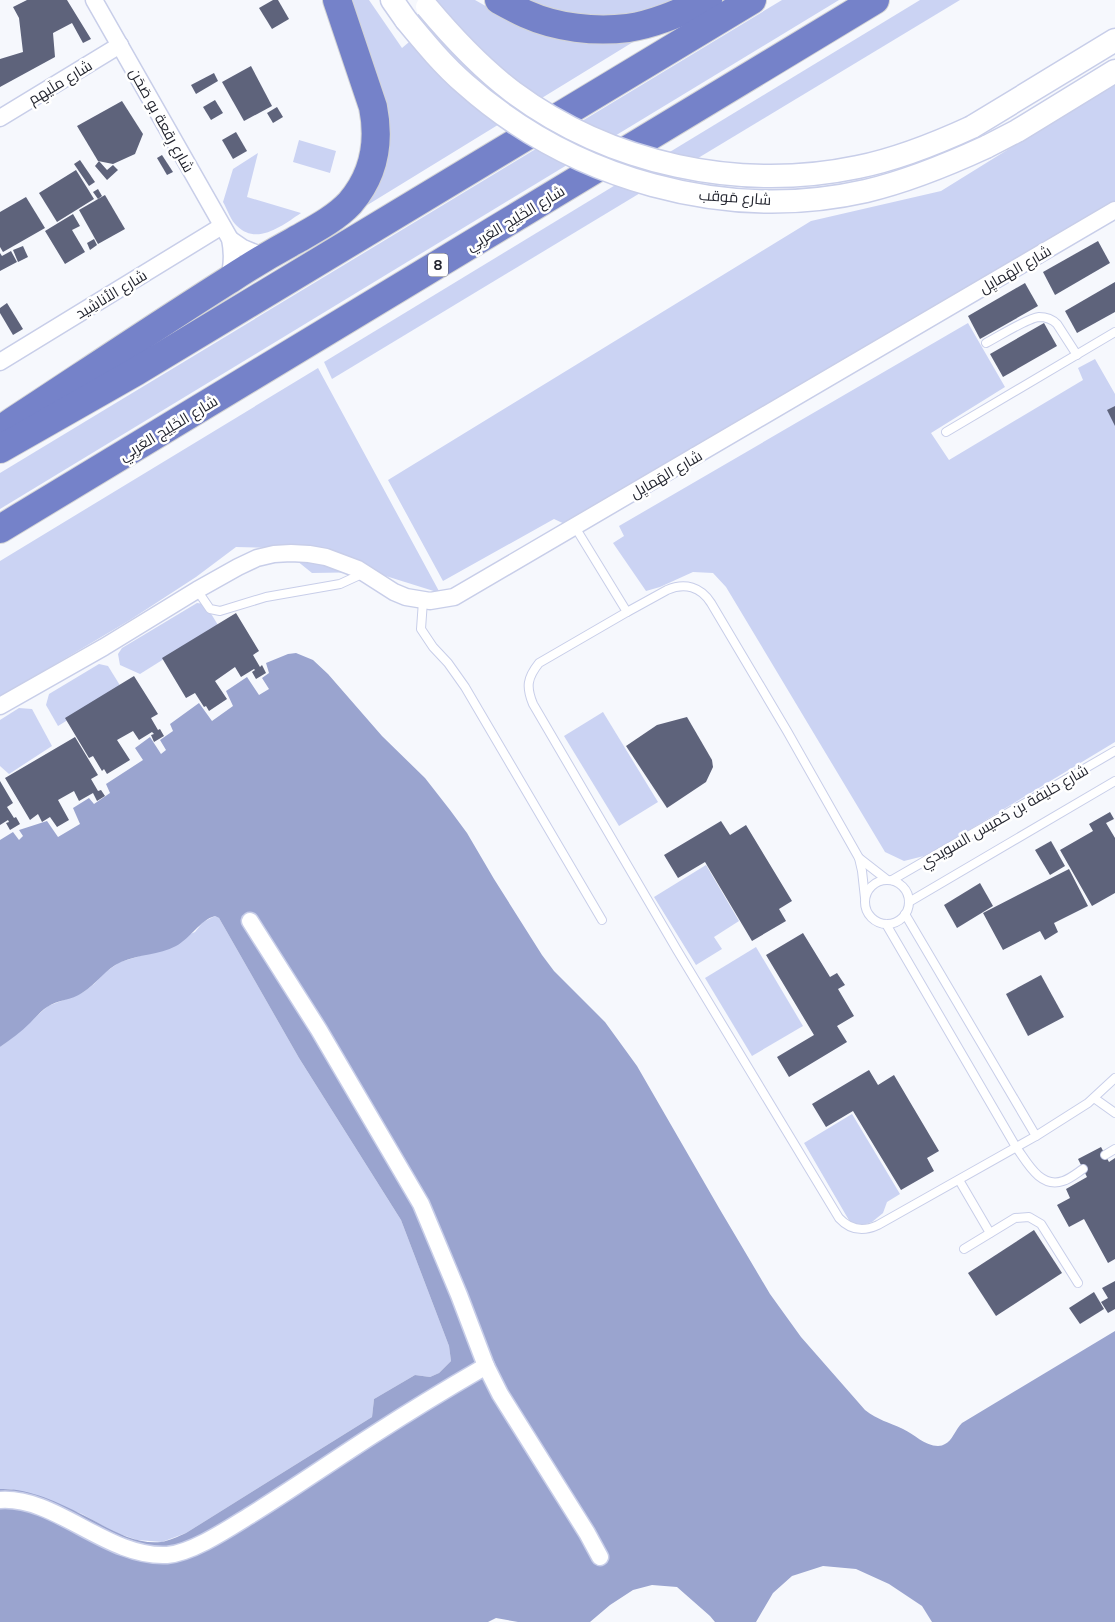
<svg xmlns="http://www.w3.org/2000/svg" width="1115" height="1622" viewBox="0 0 1115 1622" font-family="'Space Grotesk',Cairo,sans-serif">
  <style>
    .green { fill: #cbd3f3 }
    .water { fill: #9aa4cf }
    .building { fill: #5e637b }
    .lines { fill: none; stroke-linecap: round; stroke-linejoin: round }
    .lane-casing { stroke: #c8cee9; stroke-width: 10 }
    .street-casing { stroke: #c8cee9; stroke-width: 19 }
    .secondary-casing { stroke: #c8cee9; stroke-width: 25 }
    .highway-casing { stroke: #d3d4d6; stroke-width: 30 }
    .lane { stroke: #fff; stroke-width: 8 }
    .street { stroke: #fff; stroke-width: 16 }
    .secondary { stroke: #fff; stroke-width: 22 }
    .highway { stroke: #7582c9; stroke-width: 28 }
    .secondary-bridge-casing { stroke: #c8cee9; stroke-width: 25; stroke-linecap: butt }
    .secondary-bridge { stroke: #fff; stroke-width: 22 }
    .labels { text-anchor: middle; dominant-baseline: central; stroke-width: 5; stroke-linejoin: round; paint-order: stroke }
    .shield { fill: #fff; stroke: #66676e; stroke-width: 1 }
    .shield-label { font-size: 14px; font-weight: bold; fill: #242630 }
    .street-label { font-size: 15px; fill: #242630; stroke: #fff }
  </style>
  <rect width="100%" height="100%" fill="#f6f8fd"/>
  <g class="green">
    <path d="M344,0H369L402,48L441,15L430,0H475L512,21L651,31L356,212L371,188Z"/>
    <path d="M513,0H680L640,13L592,20Z"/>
    <path d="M782,0H839L0,509V473Z"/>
    <path d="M920,0H960L332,379L324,362Z"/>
    <path d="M1115,83V201L569,526L554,519L443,581L388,480L811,221L941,191Z"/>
    <path d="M299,140L336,151L330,173L293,162Z"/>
    <path d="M258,153L247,197L301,213C283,225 257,246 237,226C231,221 227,209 223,202L233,169Z"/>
    <path d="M968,323L1005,387L931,433L949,460L1083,380L1078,368L1095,359L1115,394V742L928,855L904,861L885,852L726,587L713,573L693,572L660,587L646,591L613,543L624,536L619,526Z"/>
    <path d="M318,368L440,593L373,572L312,573L281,548L236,547L196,577L130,620L0,697V561Z"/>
    <path d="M197,603L205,604L218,625L140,674L120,665L118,654L122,648Z"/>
    <path d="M99,664L108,666L121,687L58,726L46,705L49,694Z"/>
    <path d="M19,708L32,709L52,746L9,774L0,766V720Z"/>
    <path d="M603,712L658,802L619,826L564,736Z"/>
    <path d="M706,865L739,921L714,937L722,949L696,965L654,897Z"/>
    <path d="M215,916L219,918L299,1058L401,1220L449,1346L451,1361L439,1373L430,1377L415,1375L374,1399L372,1417L186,1533L162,1542L137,1540L114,1532L82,1514L11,1489H0V1047L12,1038L48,1006L82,993L94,984L104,973L120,962L137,957L195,932L203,922Z"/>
    <path d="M756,947L803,1026L752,1056L705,978Z"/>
    <path d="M852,1114L900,1194L887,1202L883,1213L872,1222L860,1226L850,1222L804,1143Z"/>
  </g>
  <path class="water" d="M296,653L313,660L328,674L382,736L425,778L450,810L467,833L494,879L542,955L554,971L605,1022L637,1066L719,1208L770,1294L801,1337L865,1410C878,1420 888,1422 903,1429C914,1434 925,1446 938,1446C941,1446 943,1445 945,1444C952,1441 955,1430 962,1423L1115,1331V1622H932L922,1606L889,1584L856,1569L823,1566L792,1576L773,1593L756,1622H715L710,1616L677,1587L652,1585L633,1590L610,1605L590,1622H518L496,1618L488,1622H0V1489C28,1488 58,1502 83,1515C107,1527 133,1545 161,1542C169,1541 179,1536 186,1533L372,1417L374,1399L415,1375L430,1377L439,1373L451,1361L449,1346L401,1220L299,1058L219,918L215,916C200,920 191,938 176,946C159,955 139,954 121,962C105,969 97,984 82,993C72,1000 57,1000 47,1007C41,1011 35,1018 30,1023C21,1032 11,1039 0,1047V840L13,832L19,840L23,836L19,830L47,821L58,837L80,824L73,808L89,798L94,804L110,793L106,784L143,760L135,748L150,737L161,754L166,750L160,740L173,731L170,724L199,703L212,721L233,706L226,691L247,677L259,695L269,689L262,678L269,673L266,663L288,654Z"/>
  <g class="building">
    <path d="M27,0H67L91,39L83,43L72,23L53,33L55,57L0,87V59L23,52L19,18L13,7Z"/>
    <path d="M273,0H278L289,19L272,29L259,8Z"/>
    <path d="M251,66L272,106L244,121L222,82Z"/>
    <path d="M214,73L218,81L196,94L191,85Z"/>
    <path d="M215,100L223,113L211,120L203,107Z"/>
    <path d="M122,101L143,134L135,154L113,164L98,161L77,126Z"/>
    <path d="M277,107L283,117L273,123L267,113Z"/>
    <path d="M236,132L247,151L233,159L222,140Z"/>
    <path d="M162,155L173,172L167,175L157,158Z"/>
    <path d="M80,160L95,182L89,186L74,164Z"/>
    <path d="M99,161L107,170L113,165L118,170L107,180L95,166Z"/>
    <path d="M76,170L94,199L57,222L39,193Z"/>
    <path d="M98,189L102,196L98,199L93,192Z"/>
    <path d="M105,195L125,229L98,244L79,210Z"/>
    <path d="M26,197L45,228L3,252L0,247V212Z"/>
    <path d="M73,214L80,226L72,230L85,252L65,264L45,231Z"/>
    <path d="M94,239L97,245L90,250L87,243Z"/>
    <path d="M1098,241L1110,263L1055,295L1043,272Z"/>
    <path d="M23,246L28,257L18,262L13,250Z"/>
    <path d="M11,251L17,262L0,271V253L2,256Z"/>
    <path d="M1115,282V312L1077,333L1065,311Z"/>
    <path d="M1025,283L1038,306L980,339L968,316Z"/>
    <path d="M7,303L23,329L13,335L0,313V308Z"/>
    <path d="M1044,323L1057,346L1003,377L990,354Z"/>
    <path d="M1115,406V426L1107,410Z"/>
    <path d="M236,613L259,651L253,655L260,667L262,665L266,673L256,679L252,672L255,670L254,669L241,677L235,667L215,681L227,699L209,711L206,706L204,707L195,693L186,698L162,658Z"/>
    <path d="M134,676L158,714L151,718L158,730L160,729L164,736L154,742L151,735L154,734L152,732L139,740L133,731L117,740L130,760L107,774L104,769L102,771L93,756L89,758L65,718Z"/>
    <path d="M687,717L712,760L713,767L706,782L667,808L626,746L657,725Z"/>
    <path d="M75,737L98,775L91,779L98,791L101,790L105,796L97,801L93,793L79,801L74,791L58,800L69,820L57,827L50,817L42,822L38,814L30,820L5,778Z"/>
    <path d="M0,781L13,803L7,807L14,818L16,817L20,824L10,830L6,823L9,822L8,820L0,825Z"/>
    <path d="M1110,812L1114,819L1106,823L1115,838V893L1092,906L1060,850L1093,831L1089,824Z"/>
    <path d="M721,821L730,835L746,825L792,901L779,909L786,921L752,941L705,862L678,878L664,855Z"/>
    <path d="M1051,841L1065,866L1050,875L1035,850Z"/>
    <path d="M1069,869L1088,906L1054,923L1058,932L1045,940L1040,931L1003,950L983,913Z"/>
    <path d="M980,883L993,906L957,928L944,905Z"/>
    <path d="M803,933L830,977L837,973L845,985L838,989L854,1016L837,1026L847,1042L789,1077L777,1057L814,1035L766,955Z"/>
    <path d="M1041,975L1064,1017L1028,1036L1006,994Z"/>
    <path d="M869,1070L878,1085L894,1075L939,1151L927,1158L934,1171L901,1190L853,1111L826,1127L812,1104Z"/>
    <path d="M1101,1147L1109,1162L1115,1158V1259L1108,1263L1084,1219L1069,1227L1057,1205L1070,1198L1066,1189L1087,1177L1078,1159Z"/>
    <path d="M1034,1230L1062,1273L996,1316L968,1273Z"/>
    <path d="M1115,1281V1309L1108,1313L1101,1302L1108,1298L1102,1288Z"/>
    <path d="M1094,1292L1104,1309L1080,1324L1069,1308Z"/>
  </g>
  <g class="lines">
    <g class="lane-casing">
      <g id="lane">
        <path d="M986,343C998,337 1027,318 1039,317C1046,317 1052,319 1057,324L1077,355"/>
        <path d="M946,432L1115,332"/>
        <path d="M575,527L627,612"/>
        <path d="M197,590L210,609L220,611L266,597L340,584L364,573"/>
        <path d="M423,601L421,629L433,647L448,663L465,687L602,920"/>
        <path d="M859,858L886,879"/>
        <circle cx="887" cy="902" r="22"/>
        <path d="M892,880L1115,751"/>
        <path d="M865,898L862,871L859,858L787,731L711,603C701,587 685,582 667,590L627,612L539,663C527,678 526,687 533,704L677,950L839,1218C850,1230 863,1232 878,1225L1036,1136L905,914"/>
        <path d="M909,902L1115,781"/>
        <path d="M886,924L1016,1147C1027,1162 1040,1189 1063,1181C1070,1179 1077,1173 1083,1169"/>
        <path d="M1094,1098L1115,1113"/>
        <path d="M1036,1136L1088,1103L1115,1078"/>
        <path d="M1105,1155L1115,1149"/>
        <path d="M959,1180L990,1233"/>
        <path d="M964,1249L1015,1218L1029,1217L1041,1224L1078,1283"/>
      </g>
    </g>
    <g class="street-casing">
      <g id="street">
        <path d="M94,0L230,239C233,254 233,266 228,280"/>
        <path d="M0,118L120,45"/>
        <path d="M230,239L243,248L265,257"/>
        <path d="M0,362L222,226"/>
        <path d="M0,706L104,647L197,590L238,567L257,558L274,554L291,553L309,554L326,557L358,569L394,592L406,597L430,601L454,597L1115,210"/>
        <path d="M250,921L319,1030L421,1204L459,1295L486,1366L500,1394L587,1533L600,1557"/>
        <path d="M0,1500C56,1496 107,1558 167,1555C192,1553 228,1529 249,1516C291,1490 331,1462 373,1435C410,1411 448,1388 486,1366"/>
      </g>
    </g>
    <g class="secondary-casing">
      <g id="secondary">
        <path d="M392,0L406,20"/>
        <path d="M972,127L1115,40"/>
        <path d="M986,147L1017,131L1115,71"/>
      </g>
    </g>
    <g class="highway-casing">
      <g id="highway">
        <path d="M499,0C508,5 517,10 526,14C557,28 595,32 628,28C656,24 683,11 708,0"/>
        <path d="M4,427C79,378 153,328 229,280C250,266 272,253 294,241C313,230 335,219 350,203C374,175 380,142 373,107L337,0"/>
        <path d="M0,449L137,371L752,0"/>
        <path d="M0,529L875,0"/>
      </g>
    </g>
    <use href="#lane" class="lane"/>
    <use href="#street" class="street"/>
    <use href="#secondary" class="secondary"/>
    <use href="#highway" class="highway"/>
    <g class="secondary-bridge-casing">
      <g id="secondary-bridge">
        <path d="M427,7C453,38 480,67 513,92C610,164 739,192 858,167C898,159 935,144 972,127"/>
        <path d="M406,20C425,43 443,65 465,84C572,179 725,223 866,191C908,181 947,165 986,147"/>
      </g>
    </g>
    <use href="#secondary-bridge" class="secondary-bridge"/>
  </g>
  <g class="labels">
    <rect class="shield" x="428" y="253.5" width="20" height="23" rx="4"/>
    <g class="shield-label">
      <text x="438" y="265">8</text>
    </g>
    <g class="street-label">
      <text transform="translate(60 82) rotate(-31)">شارع ملَيهِم</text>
      <text transform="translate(162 120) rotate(61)">شارع رِقعة بو صَحَن</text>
      <text transform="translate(735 197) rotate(4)">شارع مَوقب</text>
      <text transform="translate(515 218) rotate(-31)">شارع الخَلِيج العَربِي</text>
      <text transform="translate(1015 269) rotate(-30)">شارع الهَمايِل</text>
      <text transform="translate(111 294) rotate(-31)">شارع الأناشِيد</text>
      <text transform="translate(168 428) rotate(-31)">شارع الخَلِيج العَربِي</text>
      <text transform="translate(666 474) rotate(-30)">شارع الهَمايِل</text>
      <text transform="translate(1004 816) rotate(-30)">شارع خليفة بن خميس السويدي</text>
    </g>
  </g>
</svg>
